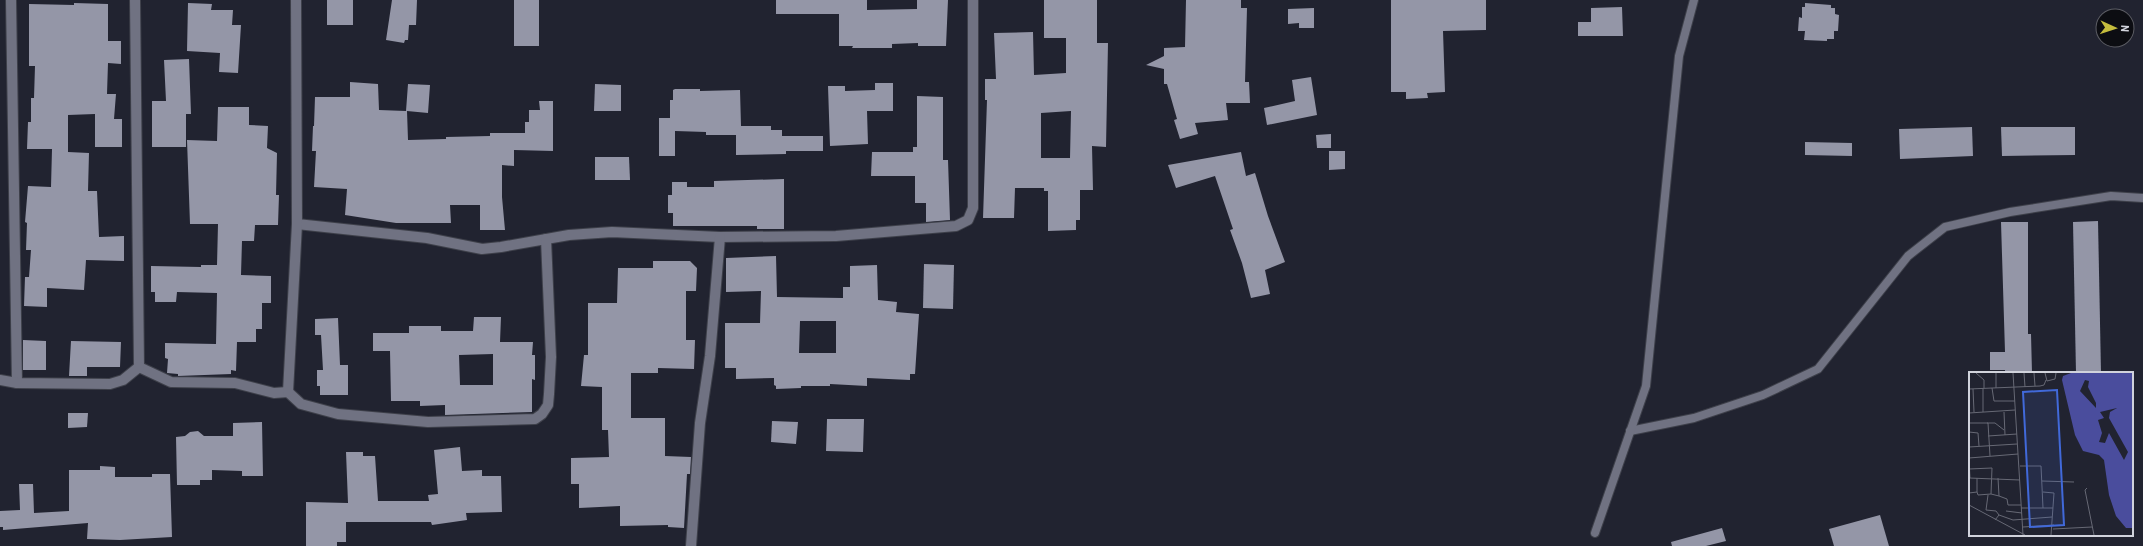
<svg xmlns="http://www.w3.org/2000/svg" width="2143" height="546" viewBox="0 0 2143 546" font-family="'Roboto Condensed',sans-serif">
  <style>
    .building { fill: #9496a7; fill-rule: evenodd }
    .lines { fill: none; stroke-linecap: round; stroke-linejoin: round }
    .service-casing { stroke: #3e404a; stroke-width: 10 }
    .minor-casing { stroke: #3e404a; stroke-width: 12 }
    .service { stroke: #707282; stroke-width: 8 }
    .minor { stroke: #707282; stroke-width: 10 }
    .inset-road { fill: none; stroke: #676975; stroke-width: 1 }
    .view { fill: #4169d9; fill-opacity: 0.15; stroke: #4169d9; stroke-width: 2 }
    .inset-edge { fill: none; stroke: #d1d3dc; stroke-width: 2 }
  </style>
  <rect width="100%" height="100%" fill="#212330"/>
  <g class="building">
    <rect x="327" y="0" width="26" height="25"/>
    <path d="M392,0H417L416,25H409L408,40H405L404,43L386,40Z"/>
    <rect x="514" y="0" width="25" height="46"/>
    <path d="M776,0H867V10L917,9V0H948L946,46H918V43L892,44V48H852L853,46H839V14H776Z"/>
    <path d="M1044,0H1097V43H1108L1106,147L1092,146L1093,190H1080V220H1076V230L1048,231V191H1044V188H1015L1014,218H983L987,100H985V79H996L994,33L1033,32L1034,75L1066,73V38H1044ZM1071,111L1070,158H1041V113Z"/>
    <path d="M1186,0H1241V8H1247L1245,82H1249L1250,103H1226L1228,120L1195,123L1198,134L1180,139L1174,120L1177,119L1167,84H1164V69L1146,65L1164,56V48L1185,47Z"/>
    <path d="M1391,0H1486V30L1443,31L1445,92L1427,93L1428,98L1406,99V92H1391Z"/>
    <path d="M74,3L108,4V41H121V64L108,63L107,94H116L114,119H122V147H95V114L68,115V152L89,153L88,191H97L99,237L124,236V261L86,260L84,290L47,288V307L24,306L25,277H29L31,250H26L27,223L25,222L28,186L51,187L52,149H27L28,122H31V98H34L35,66H29V4L74,5Z"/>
    <path d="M188,3L212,4L211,10H233L232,25H241L238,73L219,72L220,53L187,51Z"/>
    <path d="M1805,3L1831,5V8H1835V14L1839,15L1838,31H1834V39H1827V41L1804,40L1805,31H1798L1799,17L1802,18V7H1805Z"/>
    <path d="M1622,7L1623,36H1578V22H1591V8Z"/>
    <path d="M1314,8V28H1299V23L1288,24V9Z"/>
    <path d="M189,59L191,114H186V147H152V101H166L164,60Z"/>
    <path d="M1311,77L1317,115L1267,125L1264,108L1295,101L1292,80Z"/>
    <path d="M350,82L378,84L379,110L406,111L408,84L430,85L428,113L407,111L408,140L446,139V137L490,136V133H525V122H529V110H540L539,101H553V151L514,150V166L502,165V197L505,230H480V205H450L451,223H396L345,215L347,189L314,187L316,151H312L313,126H314L315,97H350Z"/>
    <path d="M875,83H893V111H867L868,144L830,146L828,86H845V91L875,90Z"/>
    <path d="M595,84L621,85V111H594Z"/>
    <path d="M675,89H700V91L740,90L741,126H771V130H782V136H823V151H786V154L736,155V135H706V132L675,131V156H659V118H670V100H673V90Z"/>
    <path d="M917,96L943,97V160H948L950,220L926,222V203H915V176H871L872,152H913V147H917Z"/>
    <path d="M218,107H249V125L268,126L267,148L277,153L276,195H279L278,225H255L254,241H242L241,275L271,276V303H262V329H256V342H237L236,371L231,370V374L178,376V374L167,373L168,359L165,358V343L216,344L217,293L177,292L176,302H155V292H151V266L201,267V265H217L218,224H190L187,140L217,141Z"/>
    <path d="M1972,127L1973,156L1900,159L1899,129Z"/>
    <path d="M2001,127H2075V155L2002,156Z"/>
    <path d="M1331,134V148H1317L1316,135Z"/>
    <path d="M1805,142L1852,143V156L1805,155Z"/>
    <path d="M1329,151H1345V169L1329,170Z"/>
    <path d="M1241,152L1246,176L1255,173L1268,216L1285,262L1265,270L1270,294L1251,298L1242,263L1230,230L1233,229L1215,176L1176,188L1168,165Z"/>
    <path d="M595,157H629L630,180H595Z"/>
    <path d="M784,179V229H757V226H673V213H668V195H672V182H687V187H714V181Z"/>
    <path d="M2098,221L2101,373H2076L2073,222Z"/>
    <path d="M2001,222H2028V334H2031L2032,373H2005V370H1990V352H2005Z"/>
    <path d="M776,256L777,297L843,298V287H850V266L877,265L878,300L897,302L896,312L919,314L915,374H910V380L867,378V386L830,384V386H801V388L776,389V386L774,385V378L736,379V368H725V323H760L761,291L726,292V258ZM800,321H836V353H799Z"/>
    <path d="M653,261H690L697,268L696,291H686V340H695L694,369L658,368V373H631V418H665V456L691,457L690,474H687L684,528L668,527V525L620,526V506L579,508V484H571V458L609,457L608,430H602V387L581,386L584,355H588V303H617L618,268H653Z"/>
    <path d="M924,264L954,265L953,309L923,308Z"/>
    <path d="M474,317H501L500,342H533L532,355H535V380L532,379V412L445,415V405L420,406V401H391L390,351H373V333H409V326H441V331H473ZM493,354V385H460L459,355Z"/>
    <path d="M338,318L340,365H348V395H320V386H317V370H323L321,335H315V319Z"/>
    <path d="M23,340L46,341V370H23Z"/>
    <path d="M71,341L121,342L120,367H87V376H69Z"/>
    <path d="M68,413H88L87,427L68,428Z"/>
    <path d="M827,419H864L863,452L826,451Z"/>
    <path d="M772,421L798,422L796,444L771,442Z"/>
    <path d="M262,422L263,476H242V471L212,470V480H200V485H177L176,437L185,436L190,432L198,431L204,436H233V423Z"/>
    <path d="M460,447L462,471L482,470V476H501L502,512L466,513L467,520L432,525L431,522H346V542H337V546H306V502L348,503L346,452H363V456H375L378,501H429L428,495L438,494L434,450Z"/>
    <path d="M100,466L115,467V477H152V474H170L172,537L120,540L87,539L88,523L3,530V527H0V511L20,510L19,484H33L34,513L69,511V470H100Z"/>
    <path d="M1880,515L1889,546H1834L1829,529Z"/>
    <path d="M1722,528L1726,541L1706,546H1672L1671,542Z"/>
  </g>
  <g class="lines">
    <g class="service-casing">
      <g id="service">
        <path d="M1630,431L1694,418L1763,395L1818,369L1908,256L1945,227L2010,212L2111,196L2143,198"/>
        <path d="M1595,533L1646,386L1679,56L1694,0"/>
      </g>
    </g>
    <g class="minor-casing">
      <g id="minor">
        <path d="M11,0L17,383"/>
        <path d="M135,0L139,367"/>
        <path d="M297,224L427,238L482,249L501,247L569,235L612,232L720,237L836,236L956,226L968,220L973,208V0"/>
        <path d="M139,367L171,382L235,383L274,393L288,392L301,404L338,414L428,422L535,419L542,414L548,405L549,394L551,357L546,239"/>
        <path d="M0,380L17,383L110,384L123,380L139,367"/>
        <path d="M288,392L297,224L296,0"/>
        <path d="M691,546L700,423L710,356L720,237"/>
      </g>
    </g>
    <use href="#service" class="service"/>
    <use href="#minor" class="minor"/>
  </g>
  <g transform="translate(1969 372)">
    <rect width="164" height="164" fill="#212330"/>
    <path d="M102,1H164V156H157L147,144L140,123L135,88L130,83L114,79L106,63L93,8L94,4ZM116,8L120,9L119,15L127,31V36L111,19ZM148,36L141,40L140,46L159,80L155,88L140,61L136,71L130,70L133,61L129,48L135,46L131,40Z" fill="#4a4d9d" fill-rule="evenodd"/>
    <path class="inset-road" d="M7,1L15,8V16M44,1L54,163M55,1L56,15M65,1L66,14M76,1L78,9L86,7L87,1M14,16V40M23,16L25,29H46M27,16V1M0,17L71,14L75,13L77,8M4,17L5,40M35,40L36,63M0,41L46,38M0,51H19L21,84M18,51H26L35,58M0,60L9,61L10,74M19,64L48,62M0,75L48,72M0,86L49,82M0,88L1,106M51,94H72L74,136M0,97L23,96L22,122L9,123L8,120M0,106L51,108M73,109L105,110M118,116L116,118L125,163M74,120L85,121L82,163M0,121L8,120V106M22,122L30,124L29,106M19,123L17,138L27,139L30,143M30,124L38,127L39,133H52M0,133L56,163M52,136H84M37,139L53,141M26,148L30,143L44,148L83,145M54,155L85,153M84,157L123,155"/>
    <path class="view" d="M88,18L95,153L61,155L54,20Z"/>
    <rect width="164" height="164" class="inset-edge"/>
  </g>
  <g transform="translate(2115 28) rotate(93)"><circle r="19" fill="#0c0d12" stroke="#5b5c63"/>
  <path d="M0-3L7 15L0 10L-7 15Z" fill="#c4bc3d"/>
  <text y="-6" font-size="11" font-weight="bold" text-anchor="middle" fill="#d1d3dc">N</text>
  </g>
</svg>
